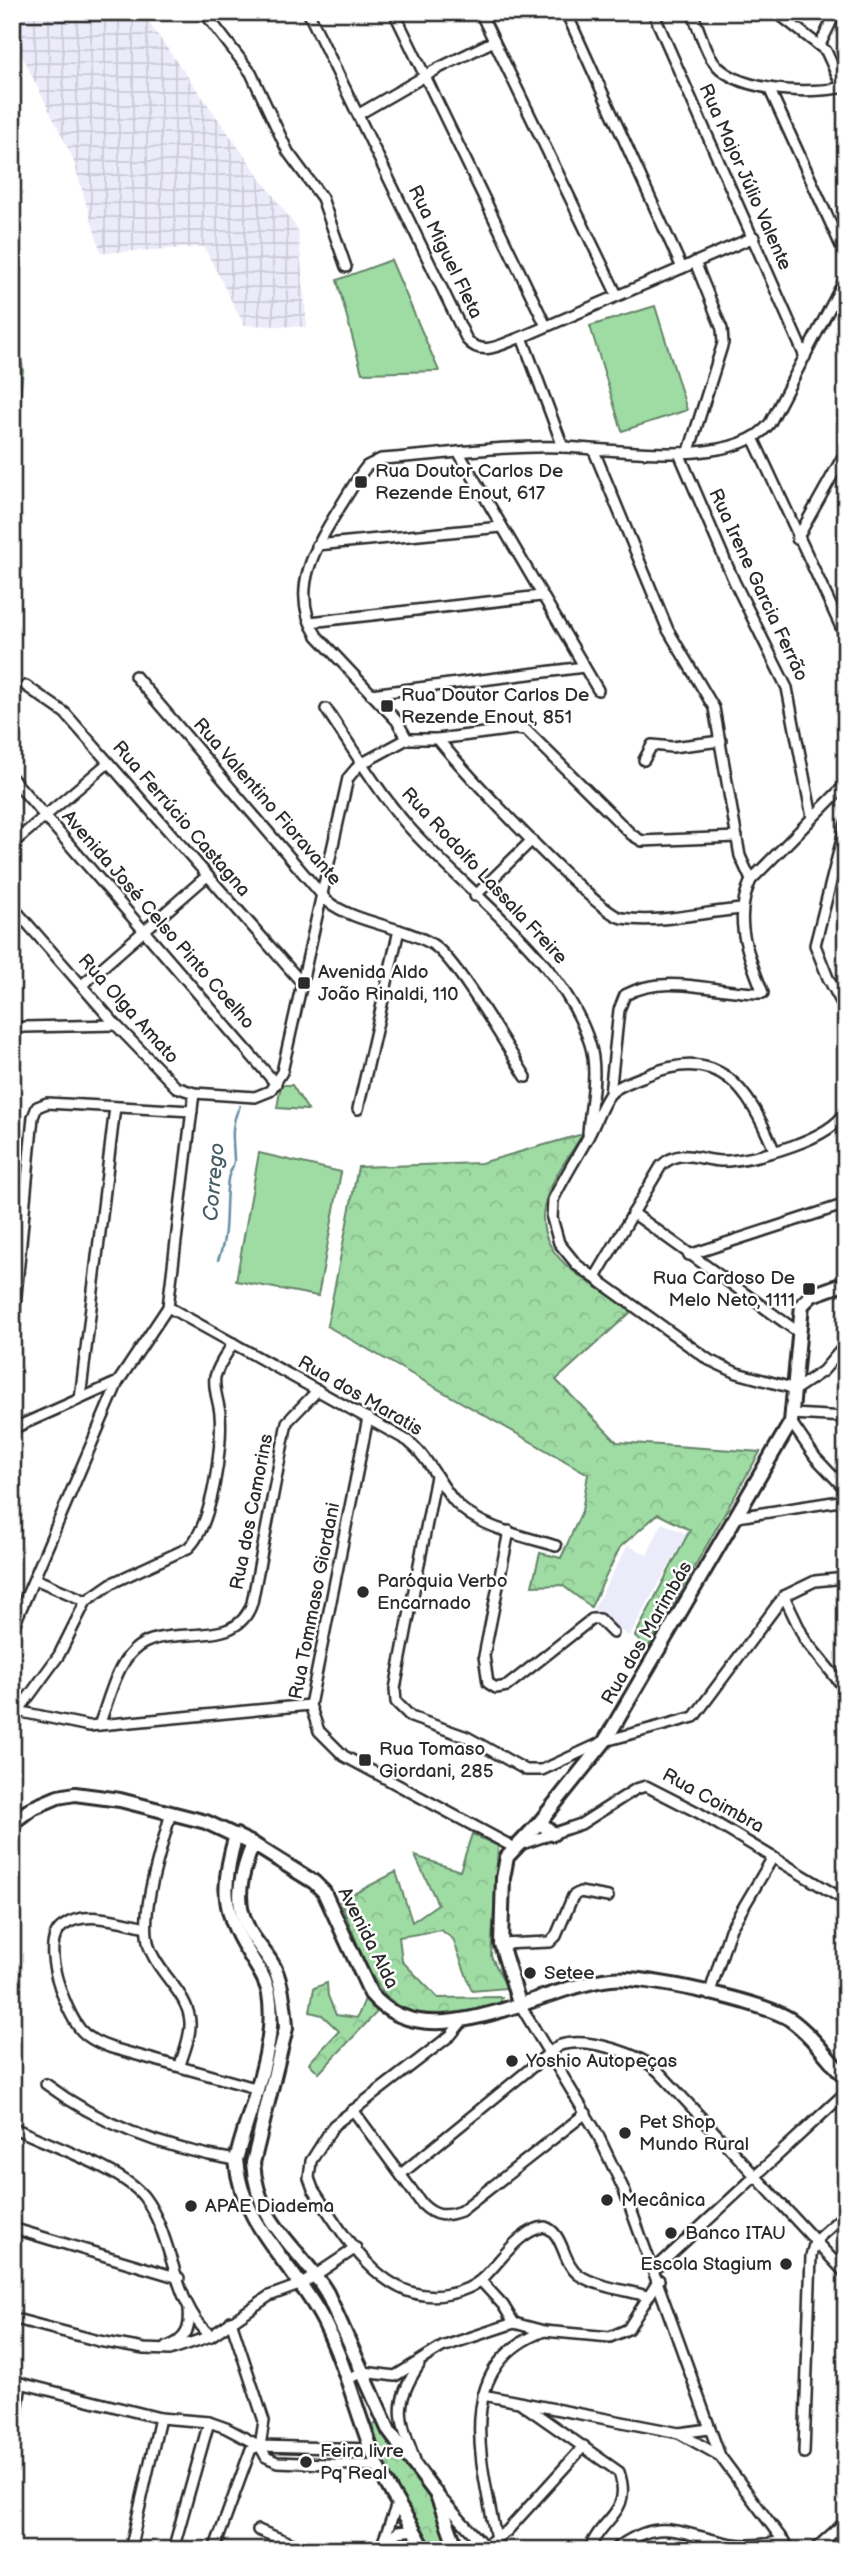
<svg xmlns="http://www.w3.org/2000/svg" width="858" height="2562" viewBox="0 0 858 2562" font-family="'Balsamiq Sans',sans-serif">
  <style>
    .built { fill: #ecebfa }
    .industrial { fill: url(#industrial-grid) }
    .green { fill: #9fdca4; stroke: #658468; stroke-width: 2 }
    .forest { fill: url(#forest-crowns); stroke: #658468; stroke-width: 2 }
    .park { fill: url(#park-tufts); stroke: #658468; stroke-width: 2 }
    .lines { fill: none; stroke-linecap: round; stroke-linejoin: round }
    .stream { stroke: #668fa1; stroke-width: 2.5 }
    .street-casing { stroke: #2b2b2b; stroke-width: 14 }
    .secondary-casing { stroke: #2b2b2b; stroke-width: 18 }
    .street { stroke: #fff; stroke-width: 9 }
    .secondary { stroke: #fff; stroke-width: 12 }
    .poi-dot { fill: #2b2b2b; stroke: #fff; stroke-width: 2.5 }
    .labels { text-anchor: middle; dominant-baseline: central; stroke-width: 5; stroke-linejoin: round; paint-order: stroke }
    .street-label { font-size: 19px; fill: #2b2b2b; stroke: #fff }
    .poi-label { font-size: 19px; fill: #2b2b2b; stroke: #fff; text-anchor: start }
    .water-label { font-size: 21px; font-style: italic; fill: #495d66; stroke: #fff }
  </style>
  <defs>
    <pattern id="industrial-grid" width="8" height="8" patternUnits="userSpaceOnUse" patternTransform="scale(1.75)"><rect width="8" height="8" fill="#ecebfa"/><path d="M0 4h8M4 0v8" fill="none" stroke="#cbcad6"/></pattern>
    <pattern id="forest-crowns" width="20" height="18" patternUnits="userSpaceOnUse" patternTransform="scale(1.75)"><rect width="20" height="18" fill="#9fdca4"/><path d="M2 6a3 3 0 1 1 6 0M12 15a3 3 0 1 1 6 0" fill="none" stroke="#89bd8d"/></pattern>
    <pattern id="park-tufts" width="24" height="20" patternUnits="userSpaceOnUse" patternTransform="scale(1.75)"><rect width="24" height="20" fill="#9fdca4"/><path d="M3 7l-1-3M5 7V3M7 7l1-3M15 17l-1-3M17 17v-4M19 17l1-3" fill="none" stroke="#89bd8d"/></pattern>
  </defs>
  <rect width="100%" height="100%" fill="#fff"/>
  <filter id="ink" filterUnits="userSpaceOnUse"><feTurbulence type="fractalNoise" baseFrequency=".0143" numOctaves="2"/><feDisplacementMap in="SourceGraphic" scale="14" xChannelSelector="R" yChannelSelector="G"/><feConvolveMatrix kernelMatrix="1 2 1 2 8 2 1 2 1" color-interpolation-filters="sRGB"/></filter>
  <g filter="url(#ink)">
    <path class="built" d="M662,1523L687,1534L629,1636L592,1612L628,1545L647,1555Z"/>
    <path class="industrial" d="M12,12H141L298,230L307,327L244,325L204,247L101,253L72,156L12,36Z"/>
    <g class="green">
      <path d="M391,260L439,371L362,373L337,280Z"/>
      <path d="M655,306L687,410L622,431L590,326Z"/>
      <path d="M12,312L23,369L12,468Z"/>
      <path d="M259,1153L341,1172L318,1296L236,1281Z"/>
    </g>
    <g class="forest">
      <path d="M583,1134C552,1181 516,1226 573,1271C592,1286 613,1296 632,1311L556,1380L617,1442L760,1452L648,1648L635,1636L690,1530L658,1514L620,1547L591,1607L562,1585L532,1586L540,1553L561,1558L582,1511L588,1474L327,1326L358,1167L481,1163Z"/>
      <path d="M472,1834L498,1846L491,1956L507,1988L472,1991L453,1939L441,1930L399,1937L402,1961L438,1998L502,1997L500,2004C382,2032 381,2001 340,1901L396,1872L412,1922L438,1904L415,1856L460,1871Z"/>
      <path d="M327,1983L328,1996L336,2015L357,2018L365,1999L377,2012L319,2073L309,2063L339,2031L322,2015L310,2012L314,1988Z"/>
      <path d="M378,2423L430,2490L451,2550H434L383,2465L373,2425Z"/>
    </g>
    <path class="park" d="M281,1085H292L308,1110L277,1108Z"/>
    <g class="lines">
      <path class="stream" d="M218,1260C229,1234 224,1207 228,1179C229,1172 235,1165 234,1159C233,1139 230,1124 240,1106"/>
      <g class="street-casing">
        <g id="street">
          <path d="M204,12L251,73L288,152L322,198L346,267"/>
          <path d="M308,12L467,340C483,358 503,343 522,337L754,237"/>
          <path d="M394,12L546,326"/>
          <path d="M480,12L617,295"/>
          <path d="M566,12L682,268"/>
          <path d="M653,12L805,357"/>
          <path d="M692,12C698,27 703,44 711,58C733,94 810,94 846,87"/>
          <path d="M776,12L826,51L843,88"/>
          <path d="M820,45L836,12"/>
          <path d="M769,88L846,257"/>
          <path d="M359,114L439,68L494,41"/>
          <path d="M522,337L563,447"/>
          <path d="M754,440L846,638"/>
          <path d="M594,451L668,630L714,708L740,856L751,880"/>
          <path d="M689,451L723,343L722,329L695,262"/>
          <path d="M459,453L598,690"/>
          <path d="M679,453L734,581L787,688L812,817"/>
          <path d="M797,539L846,451"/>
          <path d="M317,545L501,527"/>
          <path d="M310,622L541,596"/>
          <path d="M135,676L327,901C357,924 400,925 432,944C456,958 508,1049 526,1077"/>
          <path d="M26,686L65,713L302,983"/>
          <path d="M371,694L584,667"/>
          <path d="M326,709C353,749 376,789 408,826C467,893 563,958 590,1044C599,1072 590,1105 588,1133"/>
          <path d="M407,739L397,721L317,636C288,591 316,546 340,507C349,493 357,478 367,466L381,459C441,455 503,445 563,447C614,449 736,469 770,423L846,277"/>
          <path d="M438,739L515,729L526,730L632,835L642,841L737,837"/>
          <path d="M644,760L652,745L672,747L721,741"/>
          <path d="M12,778L276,1084"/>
          <path d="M846,823L815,945L828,978L846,1011"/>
          <path d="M12,844L108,763"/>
          <path d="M475,896L532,840"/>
          <path d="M12,906L116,1025L176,1087L194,1093L255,1097L270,1091L282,1072L348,778L359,765L407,739H438C459,767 597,914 622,918C660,924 703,912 741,909"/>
          <path d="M82,985L207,876"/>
          <path d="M12,1030L24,1027L116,1025"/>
          <path d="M610,1094L619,1010L625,995C667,972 719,994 763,993C748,953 732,921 751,880L846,784"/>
          <path d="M358,1109L399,930"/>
          <path d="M774,1150C748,1088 720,1045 647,1075C635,1080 616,1086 609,1095C600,1108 595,1125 587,1139C576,1159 563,1179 553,1200L552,1218L559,1243L577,1265L709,1360L737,1373L796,1389L823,1371L846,1344"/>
          <path d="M633,1213L798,1332"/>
          <path d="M689,1255L846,1204"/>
          <path d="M596,1276L661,1166C682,1145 703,1163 728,1161C759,1158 830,1140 846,1111"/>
          <path d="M168,1307L408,1441C429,1458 438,1482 455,1502C478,1528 524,1536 556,1546"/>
          <path d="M12,1337L33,1117L37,1107L47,1103L192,1111"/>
          <path d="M80,1399L115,1107"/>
          <path d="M792,1414L846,1417"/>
          <path d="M368,1418L310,1705L319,1731L344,1756L513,1847L581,1824L636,1789L646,1786L699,1813L846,1901"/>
          <path d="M791,1422L815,1457L846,1490"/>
          <path d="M12,1429L118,1382"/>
          <path d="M436,1476L395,1689L396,1702L411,1717L467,1737L526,1770H542L605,1741L694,1717L784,1596L815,1581L846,1578"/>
          <path d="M737,1517L846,1500"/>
          <path d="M509,1531L484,1656L488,1683L496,1688L507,1686L592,1619H599L613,1633"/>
          <path d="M35,1579L86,1601"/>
          <path d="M784,1596L805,1640L846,1690"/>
          <path d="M12,1630L118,1382L168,1307L194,1093"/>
          <path d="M12,1710L89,1726L310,1705"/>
          <path d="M19,1710L59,1655L86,1601L112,1583L188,1548C212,1527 223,1446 220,1414C219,1402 213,1389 215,1377C218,1365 227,1354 233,1343"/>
          <path d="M99,1725C108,1703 115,1668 133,1651C165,1619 236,1655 252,1603L287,1422L318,1390"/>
          <path d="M171,1812C162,1849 139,1910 149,1946C157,1973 189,1994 190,2022C191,2036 184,2052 180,2065"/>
          <path d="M146,1927C122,1922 85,1909 63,1926C38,1943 65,2010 80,2029C88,2039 100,2044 112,2048L255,2088"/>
          <path d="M501,1944L550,1942L556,1936L573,1896L580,1892L608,1897"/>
          <path d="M709,1995L730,1930L773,1857"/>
          <path d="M519,2003L597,2133L624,2190L720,2456L790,2550"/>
          <path d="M463,2020L451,2035L334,2125L311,2161L309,2178L313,2189C344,2235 384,2308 449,2294C461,2292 475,2286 483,2278C500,2262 520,2229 545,2227C564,2233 562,2263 579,2275C597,2287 626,2290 647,2296"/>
          <path d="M46,2084C102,2126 167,2149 236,2160"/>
          <path d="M353,2110L422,2204C435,2217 445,2217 461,2211L586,2113"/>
          <path d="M12,2127C46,2144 123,2169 144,2197C175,2238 171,2302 211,2336"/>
          <path d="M401,2174L558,2046C585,2036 640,2053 660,2073L846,2274"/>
          <path d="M12,2228L179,2278"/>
          <path d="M655,2269L846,2092"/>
          <path d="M481,2281L503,2305L514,2323"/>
          <path d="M12,2318L99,2341L144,2349L170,2350L211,2336L269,2296L302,2284L356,2248"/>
          <path d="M231,2321L264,2421L260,2446"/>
          <path d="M167,2347C186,2340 191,2329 189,2309"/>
          <path d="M349,2378L364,2372L395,2376L442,2347L514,2323L544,2331L610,2337L628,2329L659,2280"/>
          <path d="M12,2381L160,2418L209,2422L226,2428L260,2446L372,2449"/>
          <path d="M483,2395L679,2433L709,2429"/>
          <path d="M522,2404L619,2472C633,2514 601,2517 589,2550"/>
          <path d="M679,2433L720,2456"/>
          <path d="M260,2446L266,2457L277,2462L378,2466"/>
          <path d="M12,2450L21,2383"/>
          <path d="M804,2453L811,2256L815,2241L846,2213"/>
          <path d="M415,2460C399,2418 393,2404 419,2365"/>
          <path d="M439,2496L486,2548"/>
          <path d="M258,2530L308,2550"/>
          <path d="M496,2539C482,2463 451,2366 544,2331"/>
          <path d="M386,2541L398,2532L415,2530"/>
          <path d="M130,2550L160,2418"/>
          <path d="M173,2550L209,2422"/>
          <path d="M214,2550L251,2449L260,2446"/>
          <path d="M380,2550L397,2504"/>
          <path d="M468,2550L484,2546L507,2531L584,2446"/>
          <path d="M614,2550C658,2517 675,2532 723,2542C743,2547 764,2545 784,2541"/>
          <path d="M814,2550L846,2521"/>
        </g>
      </g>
      <g class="secondary-casing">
        <g id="secondary">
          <path d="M540,1822L553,1834"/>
          <path d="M12,1823L32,1808L58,1797L75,1794L120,1800L206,1822L253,1844L314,1882L324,1892L371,1994C428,2062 539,1987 611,1979C643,1975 765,2002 791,2020C812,2035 828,2059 846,2078"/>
          <path d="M236,1835C222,1882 221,1910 248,1952C256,1966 266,1978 269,1994C278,2044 248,2112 236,2160C241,2226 296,2266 324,2322C347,2368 358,2419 378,2466C391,2496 410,2521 425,2550"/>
          <path d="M253,1844C242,1871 233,1900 248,1928C255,1943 268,1954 275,1969C283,1988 285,2008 286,2028L253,2163C258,2227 297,2243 327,2293L389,2431L437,2495L457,2550"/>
          <path d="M519,2003L501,1944L503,1878L507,1857L540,1822L605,1741L791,1422L802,1305L812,1295L846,1283"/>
        </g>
      </g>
      <use href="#street" class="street"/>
      <use href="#secondary" class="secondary"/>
    </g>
  </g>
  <g class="poi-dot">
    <rect x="354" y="475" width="14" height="14" rx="3.5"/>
    <rect x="380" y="699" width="14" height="14" rx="3.5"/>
    <rect x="297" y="976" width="14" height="14" rx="3.5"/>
    <rect x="802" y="1282" width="14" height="14" rx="3.5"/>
    <circle cx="363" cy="1592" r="7"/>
    <rect x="358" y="1753" width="14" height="14" rx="3.5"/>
    <circle cx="530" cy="1973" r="7"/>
    <circle cx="512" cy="2061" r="7"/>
    <circle cx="625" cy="2133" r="7"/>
    <circle cx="607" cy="2200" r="7"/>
    <circle cx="191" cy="2206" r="7"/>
    <circle cx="671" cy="2233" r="7"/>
    <circle cx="786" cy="2264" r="7"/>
    <circle cx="306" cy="2462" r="7"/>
  </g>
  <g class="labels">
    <g class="street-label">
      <text transform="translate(745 177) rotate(66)">Rua Major Júlio Valente</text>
      <text transform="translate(445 252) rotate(64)">Rua Miguel Fleta</text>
      <text transform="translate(758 585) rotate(65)">Rua Irene Garcia Ferrão</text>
      <text transform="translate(267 802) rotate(49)">Rua Valentino Fioravante</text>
      <text transform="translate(181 819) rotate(49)">Rua Ferrúcio Castagna</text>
      <text transform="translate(484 876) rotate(47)">Rua Rodolfo Lassala Freire</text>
      <text transform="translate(158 920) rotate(49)">Avenida José Celso Pinto Coelho</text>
      <text transform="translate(128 1009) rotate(48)">Rua Olga Amato</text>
      <text transform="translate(360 1396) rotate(30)">Rua dos Maratis</text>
      <text transform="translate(252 1512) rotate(-79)">Rua dos Camorins</text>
      <text transform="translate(315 1601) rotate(-79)">Rua Tommaso Giordani</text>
      <text transform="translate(647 1633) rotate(-60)">Rua dos Marimbás</text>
      <text transform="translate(713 1801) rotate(29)">Rua Coimbra</text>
      <text transform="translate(368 1938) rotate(63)">Avenida Alda</text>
    </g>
    <g class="poi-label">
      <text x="375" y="471">Rua Doutor Carlos De<tspan x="375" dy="22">Rezende Enout, 617</tspan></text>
      <text x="401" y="695">Rua Doutor Carlos De<tspan x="401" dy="22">Rezende Enout, 851</tspan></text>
      <text x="318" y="972">Avenida Aldo<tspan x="318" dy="22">João Rinaldi, 110</tspan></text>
      <text x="795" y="1278" text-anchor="end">Rua Cardoso De<tspan x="795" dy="22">Melo Neto, 1111</tspan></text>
      <text x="377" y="1581">Paróquia Verbo<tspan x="377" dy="22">Encarnado</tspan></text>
      <text x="379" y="1749">Rua Tomaso<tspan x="379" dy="22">Giordani, 285</tspan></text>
      <text x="544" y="1973">Setee</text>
      <text x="526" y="2061">Yoshio Autopeças</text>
      <text x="639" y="2122">Pet Shop<tspan x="639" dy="22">Mundo Rural</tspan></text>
      <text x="621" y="2200">Mecânica</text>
      <text x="205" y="2206">APAE Diadema</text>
      <text x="685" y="2233">Banco ITAU</text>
      <text x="772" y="2264" text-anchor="end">Escola Stagium</text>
      <text x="320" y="2451">Feira livre<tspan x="320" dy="22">Pq Real</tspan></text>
    </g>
    <g class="water-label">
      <text transform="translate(214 1182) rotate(-85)">Corrego</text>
    </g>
  </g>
  <rect width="858" height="2562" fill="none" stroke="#fff" stroke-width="42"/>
  <rect x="21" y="21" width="816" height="2520" fill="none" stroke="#2b2b2b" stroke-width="2.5" filter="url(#ink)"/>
</svg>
